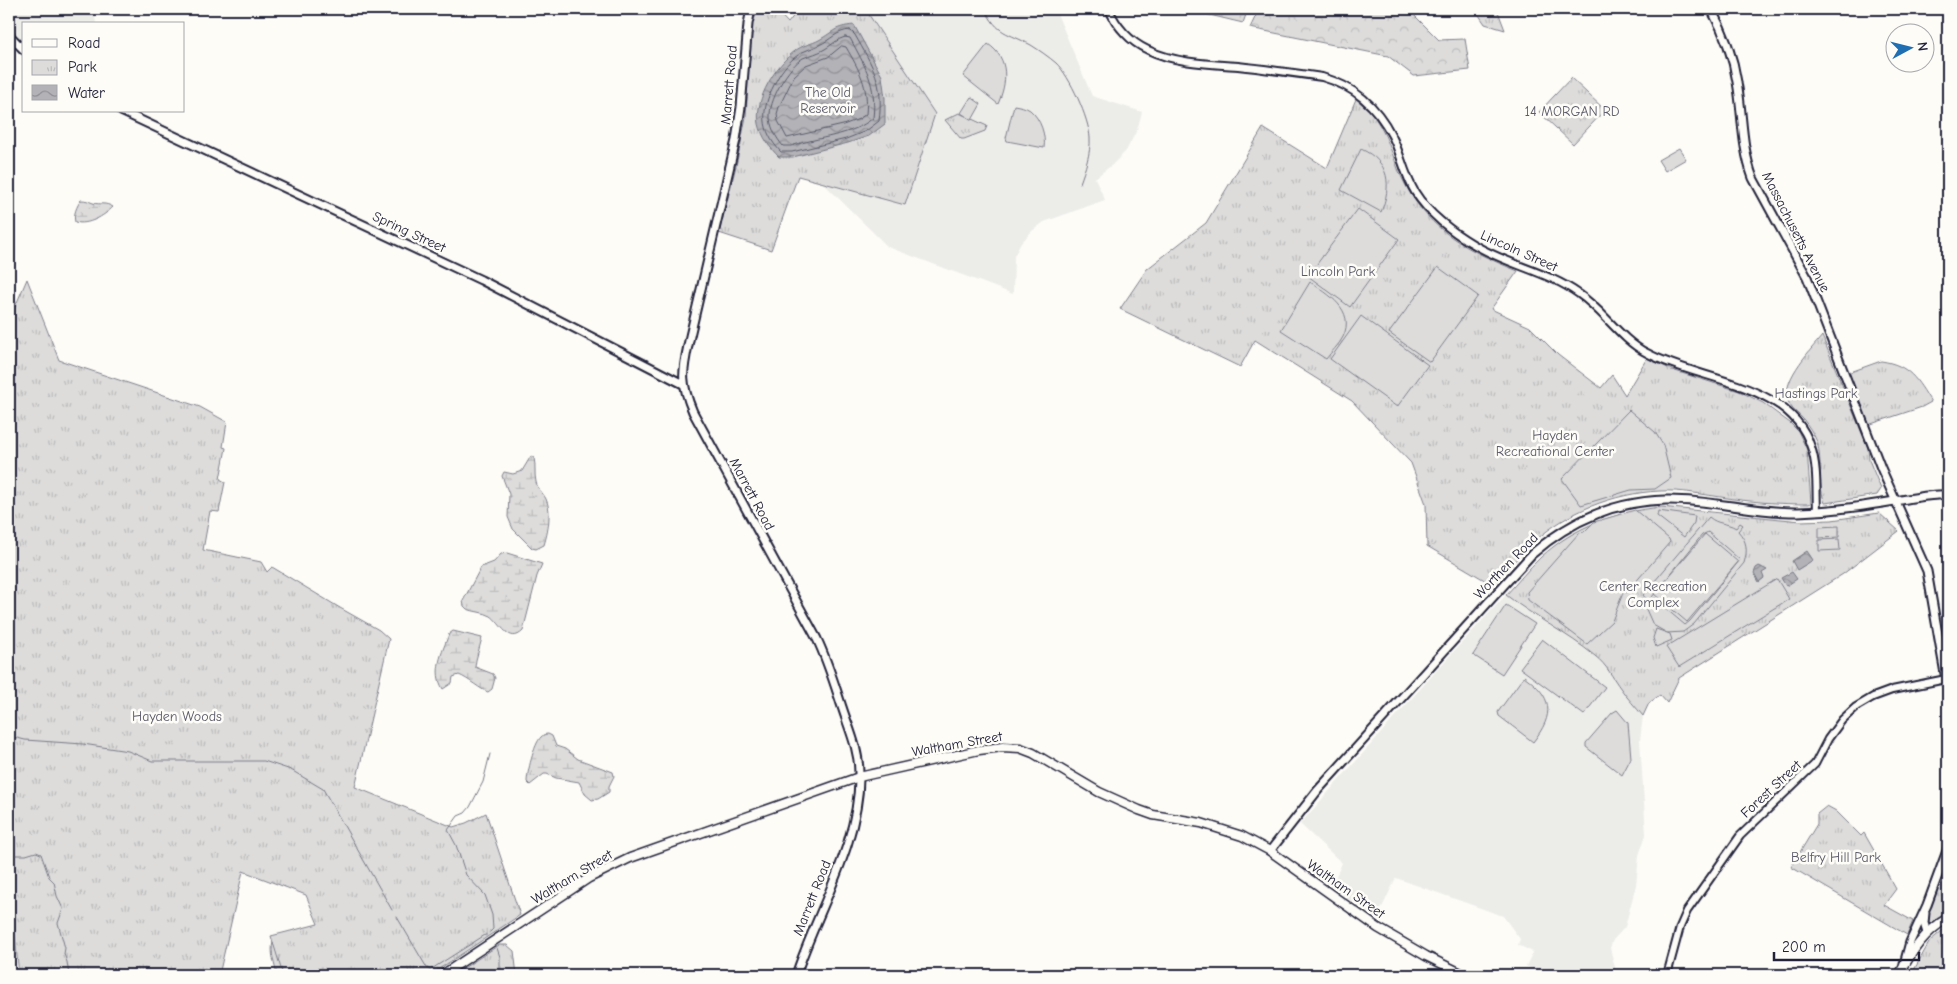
<svg xmlns="http://www.w3.org/2000/svg" width="1957" height="984" viewBox="0 0 1957 984" font-family="'Comic Neue',sans-serif">
  <style>
    .built { fill: #ecece9 }
    .forest { fill: url(#forest-crowns); stroke: #807f8b }
    .wetland { fill: url(#wetland-marsh); stroke: #807f8b }
    .park { fill: url(#park-tufts); stroke: #807f8b }
    .pitch { fill: #dddcdb; stroke: #807f8b; fill-rule: evenodd }
    .water { fill: url(#water-waves); stroke: #787885 }
    .lines { fill: none; stroke-linecap: round; stroke-linejoin: round }
    .shore { stroke: #5c5c6d; stroke-width: 1 }
    .stream { stroke: #787885; stroke-width: 1 }
    .tertiary-casing { stroke: #22223b; stroke-width: 10 }
    .secondary-casing { stroke: #22223b; stroke-width: 11 }
    .primary-casing { stroke: #22223b; stroke-width: 11 }
    .tertiary { stroke: #fdfcf7; stroke-width: 6 }
    .secondary { stroke: #fdfcf7; stroke-width: 7 }
    .primary { stroke: #fdfcf7; stroke-width: 8 }
    .labels { text-anchor: middle; dominant-baseline: central; stroke-width: 5; stroke-linejoin: round; paint-order: stroke }
    .street-label { font-size: 14px; fill: #22223b; stroke: #fdfcf7 }
    .park-label { font-size: 14px; fill: #5a5a6b; stroke: #fdfcf7 }
  </style>
  <defs>
    <pattern id="forest-crowns" width="20" height="18" patternUnits="userSpaceOnUse" patternTransform="scale(1.25)"><rect width="20" height="18" fill="#dddcdb"/><path d="M2 6a3 3 0 1 1 6 0M12 15a3 3 0 1 1 6 0" fill="none" stroke="#bdbcbd"/></pattern>
    <pattern id="wetland-marsh" width="20" height="14" patternUnits="userSpaceOnUse" patternTransform="scale(1.25)"><rect width="20" height="14" fill="#dddcdb"/><path d="M1 5h8M5 5V1M11 12h8M15 12V8" fill="none" stroke="#bdbcbd"/></pattern>
    <pattern id="park-tufts" width="24" height="20" patternUnits="userSpaceOnUse" patternTransform="scale(1.25)"><rect width="24" height="20" fill="#dddcdb"/><path d="M3 7l-1-3M5 7V3M7 7l1-3M15 17l-1-3M17 17v-4M19 17l1-3" fill="none" stroke="#bdbcbd"/></pattern>
    <pattern id="water-waves" width="16" height="10" patternUnits="userSpaceOnUse" patternTransform="scale(1.25)"><rect width="16" height="10" fill="#b2b2b7"/><path d="M0 5q4-4 8 0t8 0" fill="none" stroke="#909096"/></pattern>
  </defs>
  <rect width="100%" height="100%" fill="#fdfcf7"/>
  <filter id="ink" filterUnits="userSpaceOnUse"><feTurbulence type="fractalNoise" baseFrequency=".02" numOctaves="2"/><feDisplacementMap in="SourceGraphic" scale="10" xChannelSelector="R" yChannelSelector="G"/><feConvolveMatrix kernelMatrix="1 2 1 2 8 2 1 2 1" color-interpolation-filters="sRGB"/></filter>
  <g filter="url(#ink)">
    <g class="built">
      <path d="M9,9H94L96,24H24V45L13,35L16,31L9,24Z"/>
      <path d="M865,9H1055L1092,96L1142,112L1137,130L1126,151L1112,165L1095,178L1105,200L1044,222L1032,231L1021,243L1014,256L1013,294L888,247L821,181L905,205L935,114Z"/>
      <path d="M1661,507L1801,521L1832,520L1879,513L1899,531L1843,574L1679,678L1667,703L1660,695L1649,703L1643,716L1640,740L1646,835L1639,855L1636,885L1625,927L1613,940L1610,948L1617,975H1545L1526,966L1533,952L1518,945L1520,939L1503,916L1396,878L1377,918L1331,887L1342,863L1300,824L1453,652L1540,558L1567,536L1594,522L1635,510Z"/>
    </g>
    <g class="forest">
      <path d="M1190,9H1248L1243,23L1193,11Z"/>
      <path d="M1259,9H1408L1439,40L1465,39L1470,70L1414,76L1388,56L1250,28Z"/>
    </g>
    <g class="wetland">
      <path d="M81,200C86,200 88,201 93,203C101,205 105,202 113,207C104,216 88,226 75,222C73,214 77,206 81,200Z"/>
      <path d="M531,456L534,458C536,466 534,474 536,482C537,488 543,493 546,499C552,512 548,532 544,545L536,549L532,548L513,529L508,517L509,494L502,476L504,472L513,474L522,471Z"/>
      <path d="M507,553L542,564L537,576L523,631C509,645 501,623 491,616C484,612 474,612 467,609L464,606L463,601L481,567L494,562L501,554Z"/>
      <path d="M453,631L482,638L476,660L475,667L493,674L495,678L492,689L488,692C481,690 469,679 459,675L453,677L452,683L443,689C432,671 442,653 449,634Z"/>
      <path d="M548,734L552,736L556,746L565,749L578,759L613,772L614,776L609,786V792L598,799L592,800L585,794L579,782L556,778L547,774H544L530,785L527,782C527,773 534,744 541,737C543,735 545,734 548,734Z"/>
      <path d="M273,942L285,975H277C275,965 270,953 273,942Z"/>
    </g>
    <g class="park">
      <path d="M759,9H775L788,23L799,9H865L935,114L905,205L798,176L771,250L719,233L736,166L746,117L751,26Z"/>
      <path d="M1475,9H1497L1505,30L1485,24Z"/>
      <path d="M1571,78L1605,110L1573,144L1539,112Z"/>
      <path d="M1356,99C1364,106 1372,112 1377,121C1390,140 1394,164 1405,184C1430,232 1471,252 1518,271L1491,309L1530,327L1558,355L1601,388L1612,375L1625,395L1647,358L1672,370L1739,391L1763,403L1790,423L1798,431L1807,450L1811,503L1809,504C1780,504 1750,502 1721,497C1706,495 1691,492 1676,491C1631,489 1583,504 1547,531C1527,546 1510,566 1493,585L1427,546L1426,504L1411,463L1352,401L1255,340L1240,367L1120,309L1147,269L1206,223L1263,128L1327,168Z"/>
      <path d="M959,113L987,126L985,131L964,139H961L945,120Z"/>
      <path d="M27,279L59,360L200,407L227,422L223,447L226,448L220,479L225,482L219,512L210,511L203,550L261,562L267,572L272,567L340,608L379,630L389,639L355,787L453,827L466,823L486,813L520,915L430,975H283L271,936L318,924L306,895L243,871L219,975H103L79,973L75,975H19L9,878V321Z"/>
      <path d="M1822,336L1868,448L1869,460L1881,489L1877,495L1825,503C1817,484 1823,462 1817,442C1814,434 1808,425 1803,419C1799,414 1793,411 1790,405C1777,384 1810,351 1822,336Z"/>
      <path d="M1881,361C1910,365 1917,380 1931,402L1922,407L1865,426L1845,374Z"/>
      <path d="M1661,507L1801,521L1832,520L1879,513L1899,531L1843,574L1679,678L1667,703L1660,695L1649,703L1643,716C1636,707 1627,698 1621,689C1612,677 1607,665 1595,656C1567,633 1534,617 1506,595C1518,582 1528,569 1541,557C1575,526 1616,512 1661,507Z"/>
      <path d="M1827,806L1836,811L1861,836L1864,833L1896,889L1884,905L1913,921L1907,935L1791,867L1817,824V814Z"/>
      <path d="M1948,863V911L1930,924L1928,923L1926,918Z"/>
      <path d="M1948,926V975H1922L1914,970L1930,941Z"/>
      <path d="M499,945H507L514,951L517,975H453Z"/>
    </g>
    <g class="pitch">
      <path d="M988,44C1010,59 1007,83 998,104L963,76Z"/>
      <path d="M971,97L981,104L972,120L961,113Z"/>
      <path d="M1014,105C1019,106 1026,107 1030,110C1041,119 1046,136 1044,148L1007,141L1006,138Z"/>
      <path d="M1679,148L1686,159L1665,171L1658,160Z"/>
      <path d="M1361,149C1390,162 1392,185 1381,212L1341,190Z"/>
      <path d="M1358,209L1399,239L1350,307L1308,276Z"/>
      <path d="M1438,267L1478,296L1430,362L1389,333Z"/>
      <path d="M1310,282C1328,294 1356,310 1343,337C1339,345 1331,352 1326,359L1281,330Z"/>
      <path d="M1361,316L1428,365L1397,407L1330,359Z"/>
      <path d="M1629,410L1655,432L1663,445L1671,478L1655,489L1631,490L1581,505L1562,479Z"/>
      <path d="M1635,510L1669,539L1670,542L1627,592L1623,593L1612,621L1587,644L1528,600L1527,592L1579,533L1584,532L1594,522Z"/>
      <path d="M1658,511L1695,516L1694,523L1684,537L1657,516Z"/>
      <path d="M1709,517C1718,525 1726,522 1736,528L1740,523L1743,525L1738,531C1747,541 1748,550 1744,563L1694,624L1683,632L1667,633L1653,625L1645,607L1646,599L1643,595ZM1708,532L1740,560L1690,621L1685,625L1652,597L1702,535Z"/>
      <path d="M1839,526V537L1819,538V527Z"/>
      <path d="M1705,534L1738,562L1687,622L1654,594Z"/>
      <path d="M1839,539L1840,550L1819,551V540Z"/>
      <path d="M1777,579L1789,599L1679,667L1666,647Z"/>
      <path d="M1506,605L1535,624L1502,674L1473,655Z"/>
      <path d="M1656,629L1670,634L1672,640L1656,647L1653,638Z"/>
      <path d="M1542,639L1605,687L1584,715L1520,668Z"/>
      <path d="M1524,676C1553,697 1555,714 1533,742L1499,716L1498,712Z"/>
      <path d="M1617,710L1628,723L1631,758L1622,775L1586,747V743L1612,713Z"/>
    </g>
    <g class="water">
      <path d="M854,25L882,76L885,98V124L869,136L848,143L793,157H779C770,148 762,137 759,124C754,99 776,65 795,51C802,45 812,44 819,40C835,31 834,27 854,25Z"/>
      <path d="M1807,551L1813,560L1797,570L1792,561Z"/>
      <path d="M1759,566L1767,570L1762,573L1764,578L1759,582L1754,573L1756,568Z"/>
      <path d="M1792,572L1797,579L1786,586L1781,578Z"/>
    </g>
    <g class="lines">
      <g class="shore">
        <path d="M850,30L855,35C873,67 884,82 879,121L866,131L846,139L792,152H781C760,130 761,110 774,85C780,72 787,63 798,55C804,50 812,49 819,45C831,40 836,31 850,30Z"/>
        <path d="M845,37L850,38C865,66 877,85 873,118C852,136 818,137 791,146H783C776,138 769,125 770,114C771,97 788,67 803,58C810,55 819,53 825,49C832,45 837,39 845,37Z"/>
        <path d="M842,46L846,47C859,70 869,86 866,114L859,119L843,125L787,138L778,121L777,114L779,107L794,76L806,65L828,57Z"/>
      </g>
      <g class="stream">
        <path d="M985,9C998,35 1007,32 1031,45C1039,50 1049,57 1056,63C1070,76 1089,119 1090,138C1091,153 1085,169 1080,183"/>
        <path d="M9,736L25,740L83,744L128,751L152,761H264L291,770L323,789L392,910"/>
        <path d="M490,754L483,782L470,807L465,813L458,816L448,830L456,845L466,875L485,895L492,915L493,929L490,932"/>
        <path d="M9,855H26L36,852L41,854L49,877L54,882L57,896L63,909L58,923L65,948L64,954L67,962L69,975"/>
        <path d="M397,917L427,968L430,970L485,935"/>
        <path d="M486,934V936"/>
        <path d="M497,948L500,957V975"/>
      </g>
      <g class="tertiary-casing">
        <g id="tertiary">
          <path d="M1109,9C1116,26 1130,42 1148,50C1175,63 1209,64 1238,66C1266,69 1294,73 1322,77C1354,86 1377,106 1392,136C1401,154 1404,174 1415,192C1428,213 1452,232 1473,244C1507,265 1547,271 1579,294C1604,311 1620,339 1647,353C1698,381 1791,382 1811,447C1818,467 1816,491 1817,511"/>
          <path d="M1667,975L1680,927L1687,911L1740,836L1815,764L1828,739L1842,720L1856,707L1873,697L1892,690L1946,679"/>
        </g>
      </g>
      <g class="secondary-casing">
        <g id="secondary">
          <path d="M751,9L748,24L741,107L736,140L690,336C683,370 679,379 693,412L817,639C828,662 835,686 843,710C850,731 859,751 859,773C861,841 817,911 796,975"/>
          <path d="M1711,9C1724,32 1733,55 1737,82C1743,114 1741,146 1753,178L1807,277L1881,468L1927,571L1948,691"/>
          <path d="M9,35L24,50"/>
          <path d="M121,111L481,280L683,384"/>
          <path d="M1270,851L1318,790L1532,554C1570,521 1615,501 1666,500C1710,499 1754,513 1798,512C1835,511 1871,505 1907,499C1921,497 1934,494 1948,495"/>
          <path d="M1925,913L1924,923L1927,933"/>
          <path d="M1904,964L1910,942L1927,905L1948,848"/>
        </g>
      </g>
      <g class="primary-casing">
        <g id="primary">
          <path d="M442,975L589,878L630,858L859,777L979,750L1002,747L1020,748L1033,753L1099,792L1139,810L1153,815L1201,823L1242,836L1270,851L1378,928L1426,956L1465,975"/>
          <path d="M1899,975C1912,951 1924,932 1948,918"/>
        </g>
      </g>
      <use href="#tertiary" class="tertiary"/>
      <use href="#secondary" class="secondary"/>
      <use href="#primary" class="primary"/>
    </g>
  </g>
  <g class="labels">
    <g class="street-label">
      <text transform="translate(729 85) rotate(-85)">Marrett Road</text>
      <text transform="translate(409 232) rotate(25)">Spring Street</text>
      <text transform="translate(1796 232) rotate(63)">Massachusetts Avenue</text>
      <text transform="translate(1519 251) rotate(24)">Lincoln Street</text>
      <text transform="translate(752 494) rotate(62)">Marrett Road</text>
      <text transform="translate(1506 566) rotate(-46)">Worthen Road</text>
      <text transform="translate(957 744) rotate(-10)">Waltham Street</text>
      <text transform="translate(1771 789) rotate(-43)">Forest Street</text>
      <text transform="translate(572 877) rotate(-31)">Waltham Street</text>
      <text transform="translate(1346 889) rotate(35)">Waltham Street</text>
      <text transform="translate(812 898) rotate(-68)">Marrett Road</text>
    </g>
    <g class="park-label">
      <text x="828" y="92">The Old<tspan x="828" dy="16">Reservoir</tspan></text>
      <text x="1572" y="111">14 MORGAN RD</text>
      <text x="1338" y="271">Lincoln Park</text>
      <text x="1816" y="393">Hastings Park</text>
      <text x="1555" y="435">Hayden<tspan x="1555" dy="16">Recreational Center</tspan></text>
      <text x="1653" y="586">Center Recreation<tspan x="1653" dy="16">Complex</tspan></text>
      <text x="177" y="716">Hayden Woods</text>
      <text x="1836" y="857">Belfry Hill Park</text>
    </g>
  </g>
  <rect width="1957" height="984" fill="none" stroke="#fdfcf7" stroke-width="30"/>
  <rect x="15" y="15" width="1927" height="954" fill="none" stroke="#22223b" stroke-width="2" filter="url(#ink)"/>
  <rect x="22" y="22" width="162" height="90" fill="#fdfcf7" stroke="#a5a5ac"/>
  <rect x="32" y="39" width="25" height="8" fill="#fdfcf7" stroke="#a5a5ac"/>
  <text x="68" y="48" font-size="15" fill="#22223b">Road</text>
  <rect x="32" y="60" width="25" height="15" fill="url(#park-tufts)" stroke="#a5a5ac"/>
  <text x="68" y="72" font-size="15" fill="#22223b">Park</text>
  <rect x="32" y="85" width="25" height="15" fill="url(#water-waves)" stroke="#a5a5ac"/>
  <text x="68" y="98" font-size="15" fill="#22223b">Water</text>
  <g transform="translate(1910 48) rotate(83)"><circle r="24" fill="#fdfcf7" stroke="#a5a5ac"/>
  <path d="M0-4L9 19L0 12L-9 19Z" fill="#1f6fb2"/>
  <text y="-8" font-size="14" font-weight="bold" text-anchor="middle" fill="#22223b">N</text>
  </g>
  <path d="M1774 952v8h145v-8" fill="none" stroke="#22223b" stroke-width="2.5"/>
  <text x="1782" y="952" font-size="15" fill="#22223b" stroke="#fdfcf7" stroke-width="4" paint-order="stroke">200 m</text>
</svg>
